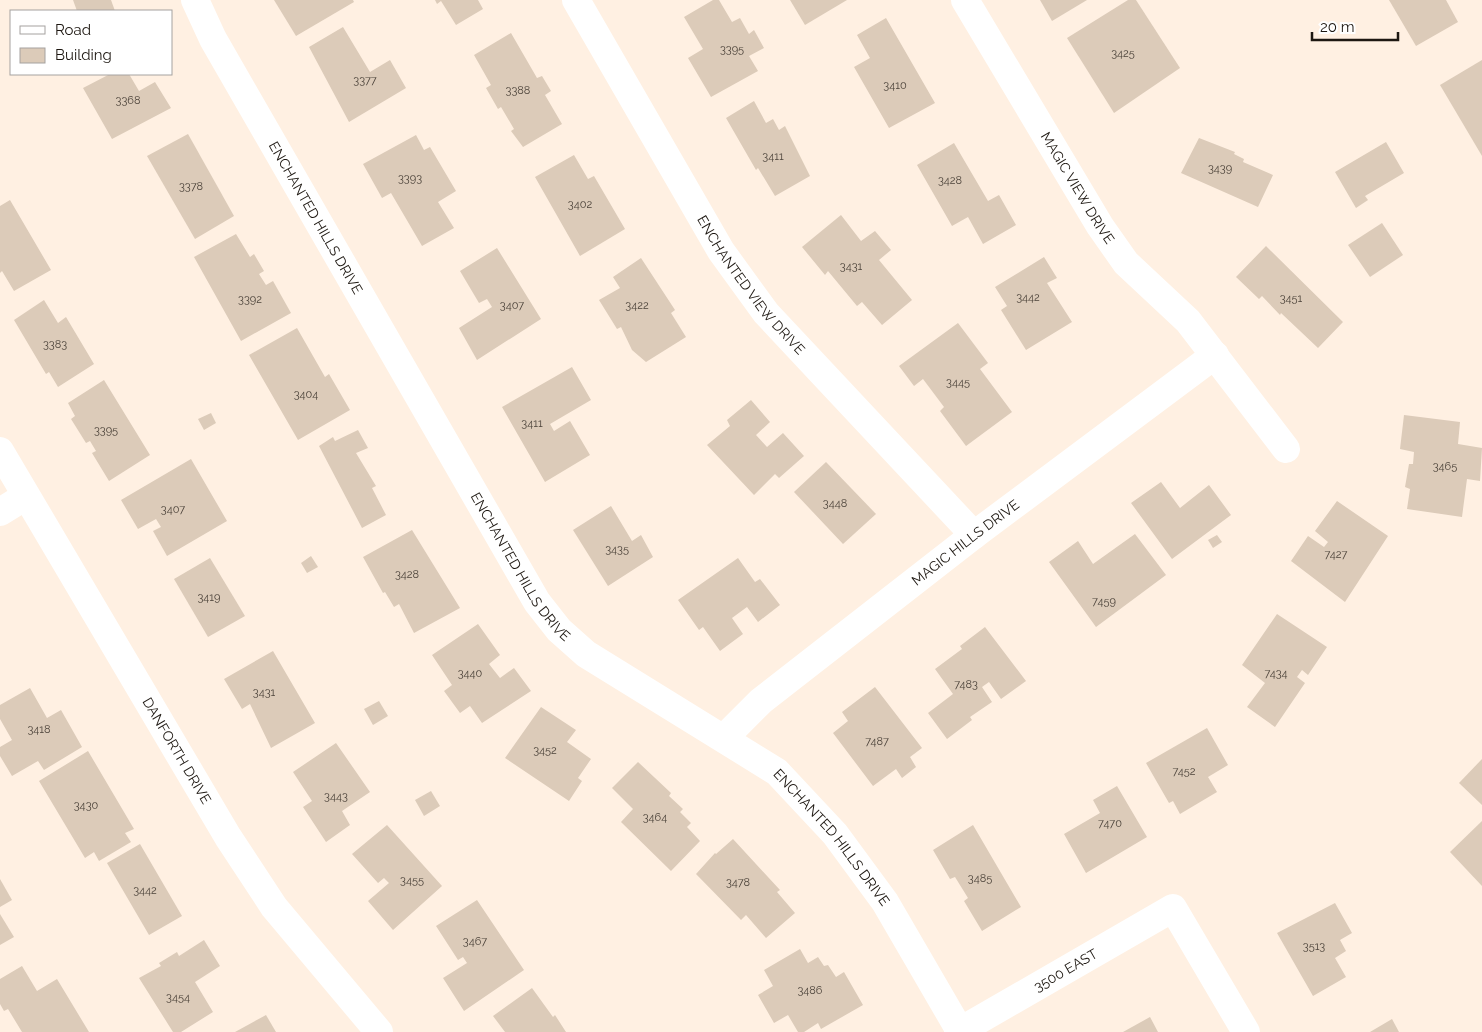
<svg xmlns="http://www.w3.org/2000/svg" width="1482" height="1032" viewBox="0 0 1482 1032" font-family="Raleway,sans-serif">
  <style>
    .building { fill: #dccbb9 }
    .lines { fill: none; stroke-linecap: round; stroke-linejoin: round }
    .minor { stroke: #fff; stroke-width: 28 }
    .labels { text-anchor: middle; dominant-baseline: central; stroke-width: 4.5; stroke-linejoin: round; paint-order: stroke }
    .number-label { font-size: 11px; fill: #4d443b }
    .street-label { font-size: 14px; fill: #1d1711; stroke: #fff }
  </style>
  <rect width="100%" height="100%" fill="#fff0e2"/>
  <g class="building">
    <path d="M73,0H111L115,11H77Z"/>
    <path d="M274,0H353L354,2L296,36Z"/>
    <path d="M435,0H478L483,9L456,25L441,1L437,4Z"/>
    <path d="M713,0H719L732,22L740,18L749,34L754,30L764,48L749,56L758,71L711,97L688,58L703,49L684,17Z"/>
    <path d="M790,0H847L805,25Z"/>
    <path d="M1040,0H1087L1052,21Z"/>
    <path d="M1128,0H1136L1180,68L1114,113L1067,38Z"/>
    <path d="M1389,0H1446L1458,22L1416,46Z"/>
    <path d="M886,18L935,103L889,128L854,67L870,58L857,35Z"/>
    <path d="M343,27L370,72L390,60L406,88L349,122L309,47Z"/>
    <path d="M511,33L537,78L542,76L551,91L545,95L562,124L523,147L511,131L514,129L501,107L498,109L486,88L491,85L474,55Z"/>
    <path d="M1482,60V156L1440,85Z"/>
    <path d="M110,74H129L139,91L155,82L171,108L112,139L83,88Z"/>
    <path d="M754,101L766,123L773,119L779,130L785,126L810,176L775,196L758,168L756,170L726,118Z"/>
    <path d="M188,134L234,216L195,239L147,156Z"/>
    <path d="M416,135L424,150L430,147L456,191L438,202L454,228L422,246L391,193L382,198L363,164Z"/>
    <path d="M1199,138L1235,152L1234,154L1244,159L1243,162L1273,175L1258,207L1181,173Z"/>
    <path d="M1386,142L1404,173L1365,196L1368,200L1356,208L1335,172Z"/>
    <path d="M954,143L988,201L999,195L1016,225L983,244L968,217L952,226L917,165Z"/>
    <path d="M574,155L588,179L594,176L625,229L580,256L535,177Z"/>
    <path d="M10,200L51,270L14,291L2,271L0,273V206Z"/>
    <path d="M841,215L861,241L875,231L891,250L879,260L912,300L882,325L862,302L857,306L828,271L825,275L802,247Z"/>
    <path d="M1382,223L1403,255L1370,277L1348,245Z"/>
    <path d="M236,234L250,257L254,254L264,271L259,274L266,285L273,281L291,313L241,341L194,257Z"/>
    <path d="M1266,246L1343,322L1318,348L1281,313L1280,315L1262,296L1259,299L1236,277Z"/>
    <path d="M497,248L541,319L477,360L459,328L492,307L487,299L479,303L460,271Z"/>
    <path d="M1044,257L1057,278L1047,283L1072,322L1026,350L1001,310L1007,306L995,287Z"/>
    <path d="M641,258L675,310L671,313L686,337L646,362L632,350L621,327L617,329L599,300L620,288L613,277Z"/>
    <path d="M44,300L58,323L66,317L94,364L58,387L49,372L46,374L14,320Z"/>
    <path d="M958,323L988,363L980,369L1012,412L966,446L940,411L944,407L923,379L914,386L899,366Z"/>
    <path d="M297,328L325,377L329,374L350,410L298,440L249,355Z"/>
    <path d="M572,367L591,400L550,424L554,431L570,421L590,455L545,482L502,407Z"/>
    <path d="M104,380L150,455L109,481L92,453L96,451L90,441L86,443L71,419L75,416L68,403Z"/>
    <path d="M751,400L770,422L756,435L767,447L783,433L804,456L779,478L775,474L754,495L707,445L730,426L727,420Z"/>
    <path d="M211,413L216,423L204,430L198,419Z"/>
    <path d="M1404,415L1460,422L1458,444L1482,448L1480,481L1467,479L1462,517L1407,509L1410,489L1405,487L1409,464H1413L1414,452L1400,449Z"/>
    <path d="M358,430L368,448L356,453L376,486L372,488L386,515L362,528L319,446L333,437L335,441Z"/>
    <path d="M191,459L227,521L167,556L153,531L161,527L156,519L138,529L121,500Z"/>
    <path d="M826,462L876,514L843,544L794,492Z"/>
    <path d="M1161,482L1180,508L1209,485L1231,515L1172,559L1131,503Z"/>
    <path d="M1337,501L1388,536L1345,602L1291,561L1308,536L1324,547L1328,542L1315,531Z"/>
    <path d="M611,506L632,541L641,535L653,557L608,586L573,530Z"/>
    <path d="M412,530L460,608L414,633L399,604L394,607L385,592L383,593L363,557Z"/>
    <path d="M1135,534L1166,575L1096,627L1049,562L1078,541L1093,564Z"/>
    <path d="M1217,535L1222,542L1213,548L1208,540Z"/>
    <path d="M311,556L318,567L307,573L301,563Z"/>
    <path d="M210,558L245,616L208,637L174,579Z"/>
    <path d="M738,558L755,582L760,579L780,605L758,622L747,607L732,618L743,634L720,651L703,627L699,630L678,600Z"/>
    <path d="M1277,614L1327,647L1308,675L1302,670L1297,677L1305,683L1275,727L1247,707L1265,683L1242,665Z"/>
    <path d="M478,624L500,655L489,664L500,678L514,668L531,691L482,723L470,706L460,713L444,691L452,685L432,655Z"/>
    <path d="M985,627L1026,681L1001,699L989,682L982,687L992,702L970,717L972,720L947,739L928,713L953,694L935,669L962,649L960,646Z"/>
    <path d="M273,651L315,723L271,748L250,704L242,709L224,679Z"/>
    <path d="M875,687L922,748L910,757L916,767L902,778L896,769L873,786L833,733L848,721L842,712Z"/>
    <path d="M30,688L47,718L61,710L82,747L44,770L38,761L12,776L0,756V747L12,740L0,719V705Z"/>
    <path d="M379,701L388,716L373,725L364,709Z"/>
    <path d="M541,707L576,730L567,742L591,759L578,778L582,781L569,801L505,758Z"/>
    <path d="M1207,728L1228,765L1208,777L1217,792L1180,814L1173,801L1169,803L1146,763Z"/>
    <path d="M336,743L370,792L342,811L350,825L326,842L303,807L312,801L293,772Z"/>
    <path d="M88,751L134,829L125,833L131,842L99,861L94,852L85,858L39,781Z"/>
    <path d="M1482,759V805L1459,783Z"/>
    <path d="M638,762L671,793L669,796L683,809L680,812L691,823L687,827L700,841L671,871L621,822L633,809L612,788Z"/>
    <path d="M1117,786L1147,837L1086,873L1064,834L1100,813L1093,800Z"/>
    <path d="M431,791L440,806L424,816L415,800Z"/>
    <path d="M1482,821V886L1450,852Z"/>
    <path d="M387,825L442,886L393,930L368,901L389,883L384,878L378,883L352,854Z"/>
    <path d="M973,825L1021,907L982,931L964,901L968,898L955,877L950,879L933,850Z"/>
    <path d="M733,839L780,890L777,892L795,913L766,938L746,915L741,920L696,874L715,853L716,854Z"/>
    <path d="M140,844L182,916L149,935L107,863Z"/>
    <path d="M0,879L12,900L0,907Z"/>
    <path d="M477,900L524,970L464,1011L443,978L467,963L463,957L458,960L436,926Z"/>
    <path d="M1335,903L1352,933L1340,940L1346,951L1335,958L1346,977L1313,996L1277,933Z"/>
    <path d="M0,914L14,937L0,945Z"/>
    <path d="M204,940L220,966L195,982L213,1012L181,1032H173L139,978L161,966L159,963L177,952L179,956Z"/>
    <path d="M800,949L808,963L818,957L824,966L828,965L836,977L844,972L863,1005L821,1029L818,1023L804,1032H798L788,1015L774,1023L758,995L773,986L764,970Z"/>
    <path d="M22,966L37,991L57,979L89,1032H22L8,1009L4,1011L0,1004V979Z"/>
    <path d="M532,988L553,1017L555,1015L566,1032H505L493,1016Z"/>
    <path d="M266,1015L276,1032H235Z"/>
    <path d="M1150,1017L1158,1032H1123Z"/>
    <path d="M1392,1019L1399,1032H1370Z"/>
  </g>
  <g class="lines">
    <g class="minor">
      <path id="s1" d="M195,0L213,39L537,602L559,630L586,654L777,772L835,834L885,902L960,1031"/>
      <path id="s2" d="M576,0L721,251L766,313L974,535"/>
      <path id="s3" d="M965,0L1100,226L1126,263L1188,321L1286,449"/>
      <path id="s4" d="M0,451L228,837L274,907L379,1032"/>
      <path d="M0,512L26,496"/>
      <path id="s5" d="M724,738L761,701L974,535L1215,355"/>
      <path id="s6" d="M958,1032L1173,908L1246,1032"/>
    </g>
  </g>
  <g class="labels">
    <g class="number-label">
      <text x="732" y="49">3395</text>
      <text x="1123" y="53">3425</text>
      <text x="365" y="80">3377</text>
      <text x="895" y="85">3410</text>
      <text x="518" y="90">3388</text>
      <text x="128" y="100">3368</text>
      <text x="773" y="156">3411</text>
      <text x="1220" y="168">3439</text>
      <text x="410" y="178">3393</text>
      <text x="950" y="180">3428</text>
      <text x="191" y="186">3378</text>
      <text x="580" y="204">3402</text>
      <text x="851" y="266">3431</text>
      <text x="1028" y="297">3442</text>
      <text x="1291" y="298">3451</text>
      <text x="250" y="299">3392</text>
      <text x="512" y="305">3407</text>
      <text x="637" y="305">3422</text>
      <text x="55" y="344">3383</text>
      <text x="958" y="382">3445</text>
      <text x="306" y="394">3404</text>
      <text x="532" y="423">3411</text>
      <text x="106" y="430">3395</text>
      <text x="1445" y="466">3465</text>
      <text x="835" y="503">3448</text>
      <text x="173" y="509">3407</text>
      <text x="617" y="549">3435</text>
      <text x="1336" y="554">7427</text>
      <text x="407" y="574">3428</text>
      <text x="209" y="597">3419</text>
      <text x="1104" y="601">7459</text>
      <text x="470" y="673">3440</text>
      <text x="1276" y="673">7434</text>
      <text x="966" y="684">7483</text>
      <text x="264" y="692">3431</text>
      <text x="39" y="729">3418</text>
      <text x="877" y="741">7487</text>
      <text x="545" y="750">3452</text>
      <text x="1184" y="771">7452</text>
      <text x="336" y="796">3443</text>
      <text x="86" y="805">3430</text>
      <text x="655" y="817">3464</text>
      <text x="1110" y="823">7470</text>
      <text x="980" y="878">3485</text>
      <text x="412" y="880">3455</text>
      <text x="738" y="882">3478</text>
      <text x="145" y="890">3442</text>
      <text x="475" y="941">3467</text>
      <text x="1314" y="946">3513</text>
      <text x="810" y="990">3486</text>
      <text x="178" y="997">3454</text>
    </g>
    <g class="street-label">
      <text stroke="none"><textPath href="#s3" startOffset="219">MAGIC VIEW DRIVE</textPath></text>
      <text stroke="none"><textPath href="#s1" startOffset="249">ENCHANTED HILLS DRIVE</textPath></text>
      <text stroke="none"><textPath href="#s2" startOffset="335">ENCHANTED VIEW DRIVE</textPath></text>
      <text stroke="none"><textPath href="#s5" startOffset="311">MAGIC HILLS DRIVE</textPath></text>
      <text stroke="none"><textPath href="#s1" startOffset="654">ENCHANTED HILLS DRIVE</textPath></text>
      <text stroke="none"><textPath href="#s4" startOffset="348">DANFORTH DRIVE</textPath></text>
      <text stroke="none"><textPath href="#s1" startOffset="1074">ENCHANTED HILLS DRIVE</textPath></text>
      <text stroke="none"><textPath href="#s6" startOffset="124">3500 EAST</textPath></text>
    </g>
  </g>
  <rect x="10" y="10" width="162" height="65" fill="#ffffff" stroke="#a5a2a0"/>
  <rect x="20" y="26" width="25" height="8" fill="#ffffff" stroke="#a5a2a0"/>
  <text x="55" y="35" font-size="15" fill="#1d1711">Road</text>
  <rect x="20" y="48" width="25" height="15" fill="#dccbb9" stroke="#a5a2a0"/>
  <text x="55" y="60" font-size="15" fill="#1d1711">Building</text>
  <path d="M1312 32v8h86v-8" fill="none" stroke="#1d1711" stroke-width="2.5"/>
  <text x="1320" y="32" font-size="15" fill="#1d1711" stroke="#ffffff" stroke-width="4" paint-order="stroke">20 m</text>
</svg>
